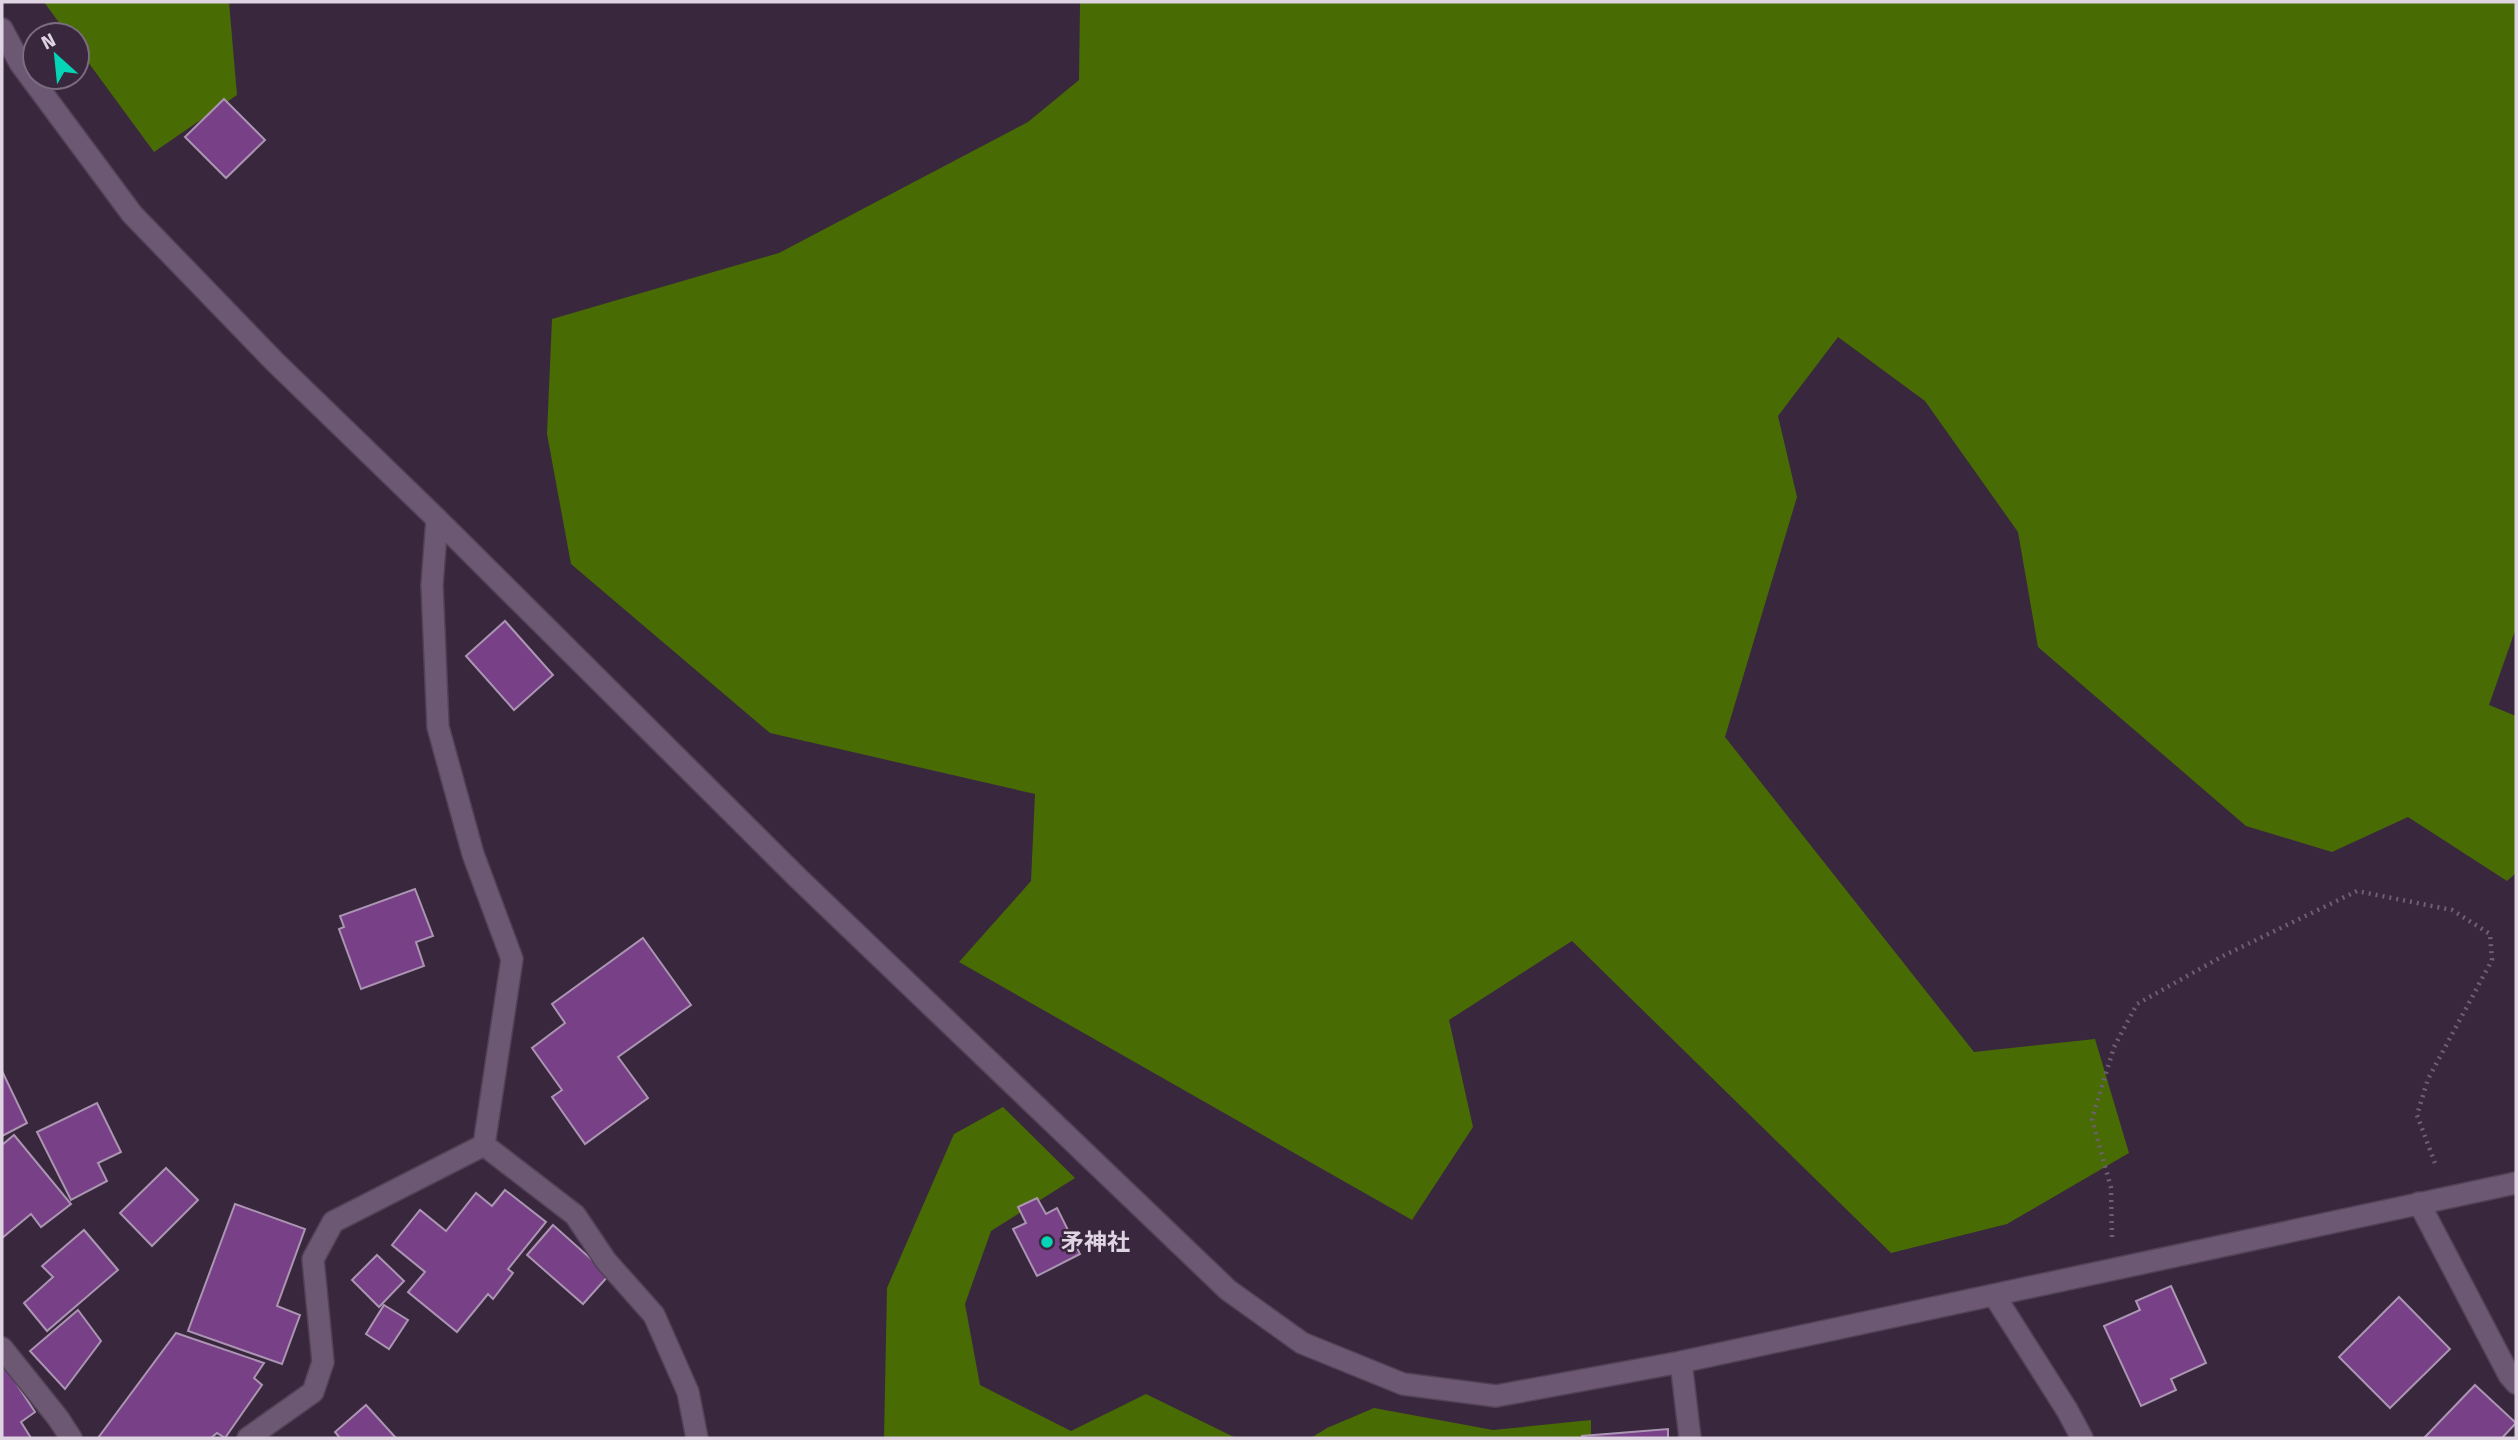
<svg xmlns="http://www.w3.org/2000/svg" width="2518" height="1440" viewBox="0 0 2518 1440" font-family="'Fira Sans','Noto Sans JP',sans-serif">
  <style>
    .forest { fill: #496b04 }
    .building { fill: #774087; stroke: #ab95b2; stroke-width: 2 }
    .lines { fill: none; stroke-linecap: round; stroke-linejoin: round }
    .street-casing { stroke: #524256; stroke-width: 24 }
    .path { stroke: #6f5f73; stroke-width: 4.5; stroke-dasharray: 2 5; stroke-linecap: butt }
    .street { stroke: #6c5872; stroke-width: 21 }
    .poi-dot { fill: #05d5b6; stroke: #39273e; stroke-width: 2.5 }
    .labels { text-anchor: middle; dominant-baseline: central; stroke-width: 5; stroke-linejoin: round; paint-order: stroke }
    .poi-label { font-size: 23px; font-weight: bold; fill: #dfd4e2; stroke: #39273e; text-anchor: start }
  </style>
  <rect width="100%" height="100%" fill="#39273e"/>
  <g class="forest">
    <path d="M44,2H229L237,95L154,152L77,47V35H68Z"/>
    <path d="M1080,2H2516V628L2489,705L2516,716V873L2507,881L2408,817L2332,852L2246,826L2038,647L2018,532L1925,401L1838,337L1778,416L1797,497L1725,737L1974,1052L2095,1039L2129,1153L2007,1224L1891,1253L1572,941L1449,1020L1473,1127L1412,1220L959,962L1031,881L1035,794L770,733L571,564L547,434L552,319L779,253L1028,122L1079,80Z"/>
    <path d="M1003,1107L1075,1178L991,1231L965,1304L980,1385L1071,1431L1146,1394L1236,1438H884L887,1288L954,1134Z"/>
    <path d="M1374,1408L1493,1430L1591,1420V1438H1311L1327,1428Z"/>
  </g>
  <g class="building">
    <path d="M224,99L265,140L226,178L185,137Z"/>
    <path d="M505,621L553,675L514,710L466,656Z"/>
    <path d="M415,889L433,936L416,942L424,966L361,989L339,929L344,927L340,916Z"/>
    <path d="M643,938L691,1005L618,1057L648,1098L585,1144L552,1097L562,1090L532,1048L565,1023L552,1004Z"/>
    <path d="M2,1071L27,1123L2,1136Z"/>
    <path d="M97,1103L121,1152L98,1163L107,1181L71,1200L37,1132Z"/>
    <path d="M14,1135L71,1204L41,1227L31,1214L2,1238V1145Z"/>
    <path d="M166,1168L198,1200L152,1246L120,1213Z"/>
    <path d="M505,1190L546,1222L508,1269L513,1273L493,1299L488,1294L457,1332L408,1292L425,1272L392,1245L420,1210L446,1231L476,1193L492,1206Z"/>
    <path d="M1037,1198L1046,1214L1057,1208L1080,1254L1037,1276L1013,1229L1026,1223L1018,1207Z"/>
    <path d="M235,1204L305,1229L277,1306L300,1315L282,1364L188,1331Z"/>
    <path d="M553,1225L609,1275L583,1304L527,1255Z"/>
    <path d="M84,1230L118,1270L47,1331L24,1303L53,1277L42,1266Z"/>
    <path d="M377,1255L404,1281L379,1307L352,1280Z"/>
    <path d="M2171,1286L2206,1363L2171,1379L2176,1390L2141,1406L2104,1326L2140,1310L2136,1301Z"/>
    <path d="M2399,1297L2450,1349L2390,1408L2339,1357Z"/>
    <path d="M384,1305L408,1320L389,1349L366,1334Z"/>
    <path d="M78,1310L101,1341L65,1389L30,1351Z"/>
    <path d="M176,1333L264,1363L254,1378L262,1385L225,1438L217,1433L211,1438H98Z"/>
    <path d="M4,1365L35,1412L21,1422L31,1438H2V1366Z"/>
    <path d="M2475,1385L2516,1423L2502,1438H2424Z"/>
    <path d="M366,1405L396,1438H340L335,1432Z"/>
    <path d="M1668,1429V1438H1582V1436Z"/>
  </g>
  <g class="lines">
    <g class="street-casing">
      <g id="street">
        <path d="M2,29L20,63L132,214L275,362L437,519L800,880L1228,1290L1302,1343L1403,1384L1496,1396L1681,1362L2516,1183"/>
        <path d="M484,1145L575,1215L606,1261L654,1315L688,1392L697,1438"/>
        <path d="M2419,1203L2509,1375L2516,1383"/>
        <path d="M1994,1295L2067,1410L2082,1438"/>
        <path d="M2,1348L58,1418L71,1438"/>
        <path d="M1681,1362L1690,1438"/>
        <path d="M248,1438L313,1392L323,1362L313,1259L333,1222L484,1145L512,959L473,854L438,727L432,585L437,519"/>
      </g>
    </g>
    <path class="path" d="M2112,1237L2111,1188L2092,1119L2114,1047L2137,1004L2223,956L2357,891L2452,910L2490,934L2492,960L2428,1079L2417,1115L2436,1166"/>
    <use href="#street" class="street"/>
  </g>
  <circle class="poi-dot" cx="1047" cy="1242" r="7"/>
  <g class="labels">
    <g class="poi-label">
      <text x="1061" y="1242">矛神社</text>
    </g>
  </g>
  <rect width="2518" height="1440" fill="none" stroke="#dfd4e2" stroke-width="7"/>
  <g transform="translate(56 56) rotate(333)"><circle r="33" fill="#39273e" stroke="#7b6c80" stroke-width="2"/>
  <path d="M0-5L12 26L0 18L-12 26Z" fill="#05d5b6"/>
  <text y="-10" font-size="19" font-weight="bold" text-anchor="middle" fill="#dfd4e2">N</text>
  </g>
</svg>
